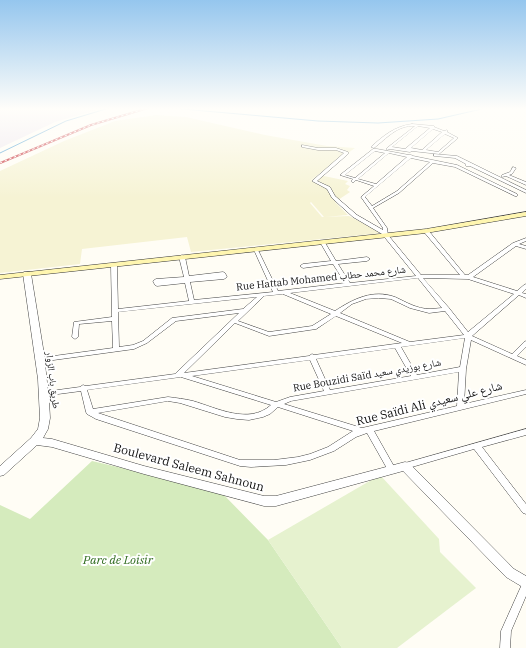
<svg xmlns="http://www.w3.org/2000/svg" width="526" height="648" viewBox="0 0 526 648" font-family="'IBM Plex Serif','Noto Naskh Arabic',serif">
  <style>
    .industrial { fill: #eee6ef }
    .farmland { fill: #f6f3d4 }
    .green { fill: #d5ebbd }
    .pitch { fill: #e6f2cf }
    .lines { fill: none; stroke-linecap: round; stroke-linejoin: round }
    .stream { stroke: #3f96cf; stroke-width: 1 }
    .minor-casing { stroke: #444; stroke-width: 1 }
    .tertiary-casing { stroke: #444; stroke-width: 1 }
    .secondary-casing { stroke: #333; stroke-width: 1 }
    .minor { fill: #fff; fill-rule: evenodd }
    .tertiary { fill: #fff; fill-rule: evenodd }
    .secondary { fill: #fff6b0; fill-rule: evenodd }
    .rail-casing { stroke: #c4262e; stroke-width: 2 }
    .rail { stroke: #fff; stroke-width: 1; stroke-dasharray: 2.5; stroke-linecap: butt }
    .labels { text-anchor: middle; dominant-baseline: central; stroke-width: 4; stroke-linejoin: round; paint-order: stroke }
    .street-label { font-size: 10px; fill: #111; stroke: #fff }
    .near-street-label { font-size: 12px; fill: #111; stroke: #fff }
    .near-park-label { font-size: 12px; font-style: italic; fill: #2f6b1f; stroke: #fff }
  </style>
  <rect width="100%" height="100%" fill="#fffdf5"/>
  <path class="industrial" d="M0,108H103L55,122L0,148Z"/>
  <path class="farmland" d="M156,115L186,117L265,135L327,146L355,148L308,182L319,175L348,181L345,184L350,186L347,190L350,192L335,202L348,215L324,217L311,202L310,203L322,217L349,216L382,233L191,252L187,237L82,249L80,264L0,273V171L64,141L115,121Z"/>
  <path class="green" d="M92,461L220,491L268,540L342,648H0V505L30,519Z"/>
  <path class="pitch" d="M380,475L439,539L440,552L476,588L397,648H342L268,540Z"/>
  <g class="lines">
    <g class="stream">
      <path d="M171,108L318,121L378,123L438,119L486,108"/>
      <path d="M0,153L66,121L109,108"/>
    </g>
    <g class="minor-casing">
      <g id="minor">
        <path d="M412,124L434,126V127L444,131L447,130V132L458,138L439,154L412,151L410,152L390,149L387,150V148L415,126C397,125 387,138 374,148L371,147C383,136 395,126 412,124ZM418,126L430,128L405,149L392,147ZM433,129L442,132L422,150L411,148ZM445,134L454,138L438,152L426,150Z"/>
        <path d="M302,145L318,148H336L348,152V154L317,181L330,187L335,196L357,215L383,230V228L361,197L374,186L356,180L354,182H352L351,181L353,179L340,175L373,149H377L409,155H411L413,156L457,165L517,194V196H515L455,167L433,163L399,193L373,208L387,228L388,235L421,275H460L424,232V230H428L465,275H468L513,243L526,238V241L519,244L526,246V249L516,246L473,277L517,291L524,285L526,284V289L522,293L526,294V298L519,295L472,336L512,354L524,342L526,341V347L517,356L526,360V365L471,340L466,369L464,404L526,390V394L374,431L396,470L395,472L392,473L389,472L367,433L356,437L334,451L310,460L286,465L251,467L240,466L96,419L87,414L86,412L81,391L43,396H41L40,394L41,392H43L80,387L83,385L86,386L175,374L239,313L176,321L147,343L134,349L39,362L37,361L36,360L39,358L113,348L112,321L79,324L78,337L75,339L72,337L74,322L112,317L111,265L112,264H116L117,265L118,309L189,301L185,283L157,286L155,285L153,281L156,279L184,277L179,257L182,255L185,257L189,276L223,272L225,273L227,277L224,279L190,282L194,300L273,292L254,250L256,249L258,250L278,291L345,283L333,264L303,268L300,266L303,264L331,261L320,242L322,241H324L336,261L367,257L370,259L367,261L338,264L350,283L416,276L382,234L353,217L332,198L327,189L312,181L344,153L336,150H318L302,147ZM375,151L385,153L355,178L345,175ZM389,153L407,157L376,184L358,179ZM411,158L430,162L397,191L372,206L365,197ZM418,278L442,308C438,308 434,309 430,309C417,309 406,302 395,297C373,289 353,299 335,311L290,293ZM423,278L468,279L514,294L468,332L449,308ZM283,294L331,314L312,326L269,332L238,321L264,296ZM257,297L243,309L172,318L143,341L133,345L119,347L118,312ZM379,298L391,299L410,308L429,313L445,311L464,335L410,342L340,313L352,304L366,299ZM336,316L402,343L314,355L312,354L309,356L184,373L235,323L269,336L316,329ZM465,338L460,367L417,375L401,347ZM395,348L411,376L330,390L316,359ZM310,360L324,391L290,397L276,402L192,376ZM459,372L457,406L362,428L284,404L291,401ZM181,377L271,405C249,425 217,408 193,401C185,399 176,398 168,397L93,409L87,390ZM168,401L180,403L225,417L237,419L249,420L263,417L270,414L278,407L353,431L328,447L310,454L298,457L274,460H240L98,413Z"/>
        <path d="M434,154L457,156L526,190V193L470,166H466L465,165L466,164L455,158L435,156H434Z"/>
        <path d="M513,167L516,168L512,174L509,175L526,182V185L506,176L502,177V175L510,172Z"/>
        <path d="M526,429V435L482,447L526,504V514L523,513L474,449L405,469L402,468L401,466L402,464L405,463Z"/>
        <path d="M526,580V596L511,631L510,648H500L501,631L523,582Z"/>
      </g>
    </g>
    <g class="tertiary-casing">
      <path id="tertiary" d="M24,272H30L31,274L44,354L49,401L50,418L48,429L43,438L52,439L144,466L264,496H276L405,462L409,463L514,569L526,576V589L506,577L403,471L276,506H264L144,474L52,447L37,445L4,475L0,476V466L31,438L38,429L40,418L38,379L23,274Z"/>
    </g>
    <g class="secondary-casing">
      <path id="secondary" d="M526,212V216L426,233L0,279V275L426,229Z"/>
    </g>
    <use href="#minor" class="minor"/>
    <use href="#tertiary" class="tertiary"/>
    <use href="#secondary" class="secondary"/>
    <g class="rail-casing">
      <path id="rail" d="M0,163L91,125L148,108"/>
    </g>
    <use href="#rail" class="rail"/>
  </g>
  <linearGradient id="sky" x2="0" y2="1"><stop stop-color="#95c6ee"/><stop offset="0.55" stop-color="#fffefa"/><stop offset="1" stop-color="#fffefa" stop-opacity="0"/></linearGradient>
  <rect width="526" height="198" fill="url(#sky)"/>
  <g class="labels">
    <g class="street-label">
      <text transform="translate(321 278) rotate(-6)">Rue Hattab Mohamed شارع محمد حطاب</text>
      <text transform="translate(367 375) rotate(-10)">Rue Bouzidi Saïd شارع بوزيدي سعيد</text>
      <text transform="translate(53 380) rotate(83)">طريق باب الزوار</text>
    </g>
    <g class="near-street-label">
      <text transform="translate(429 403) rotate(-14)">Rue Saïdi Ali شارع علي سعيدي</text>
      <text transform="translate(189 467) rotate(15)">Boulevard Saleem Sahnoun</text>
    </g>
    <g class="near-park-label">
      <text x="118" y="559">Parc de Loisir</text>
    </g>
  </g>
</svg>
